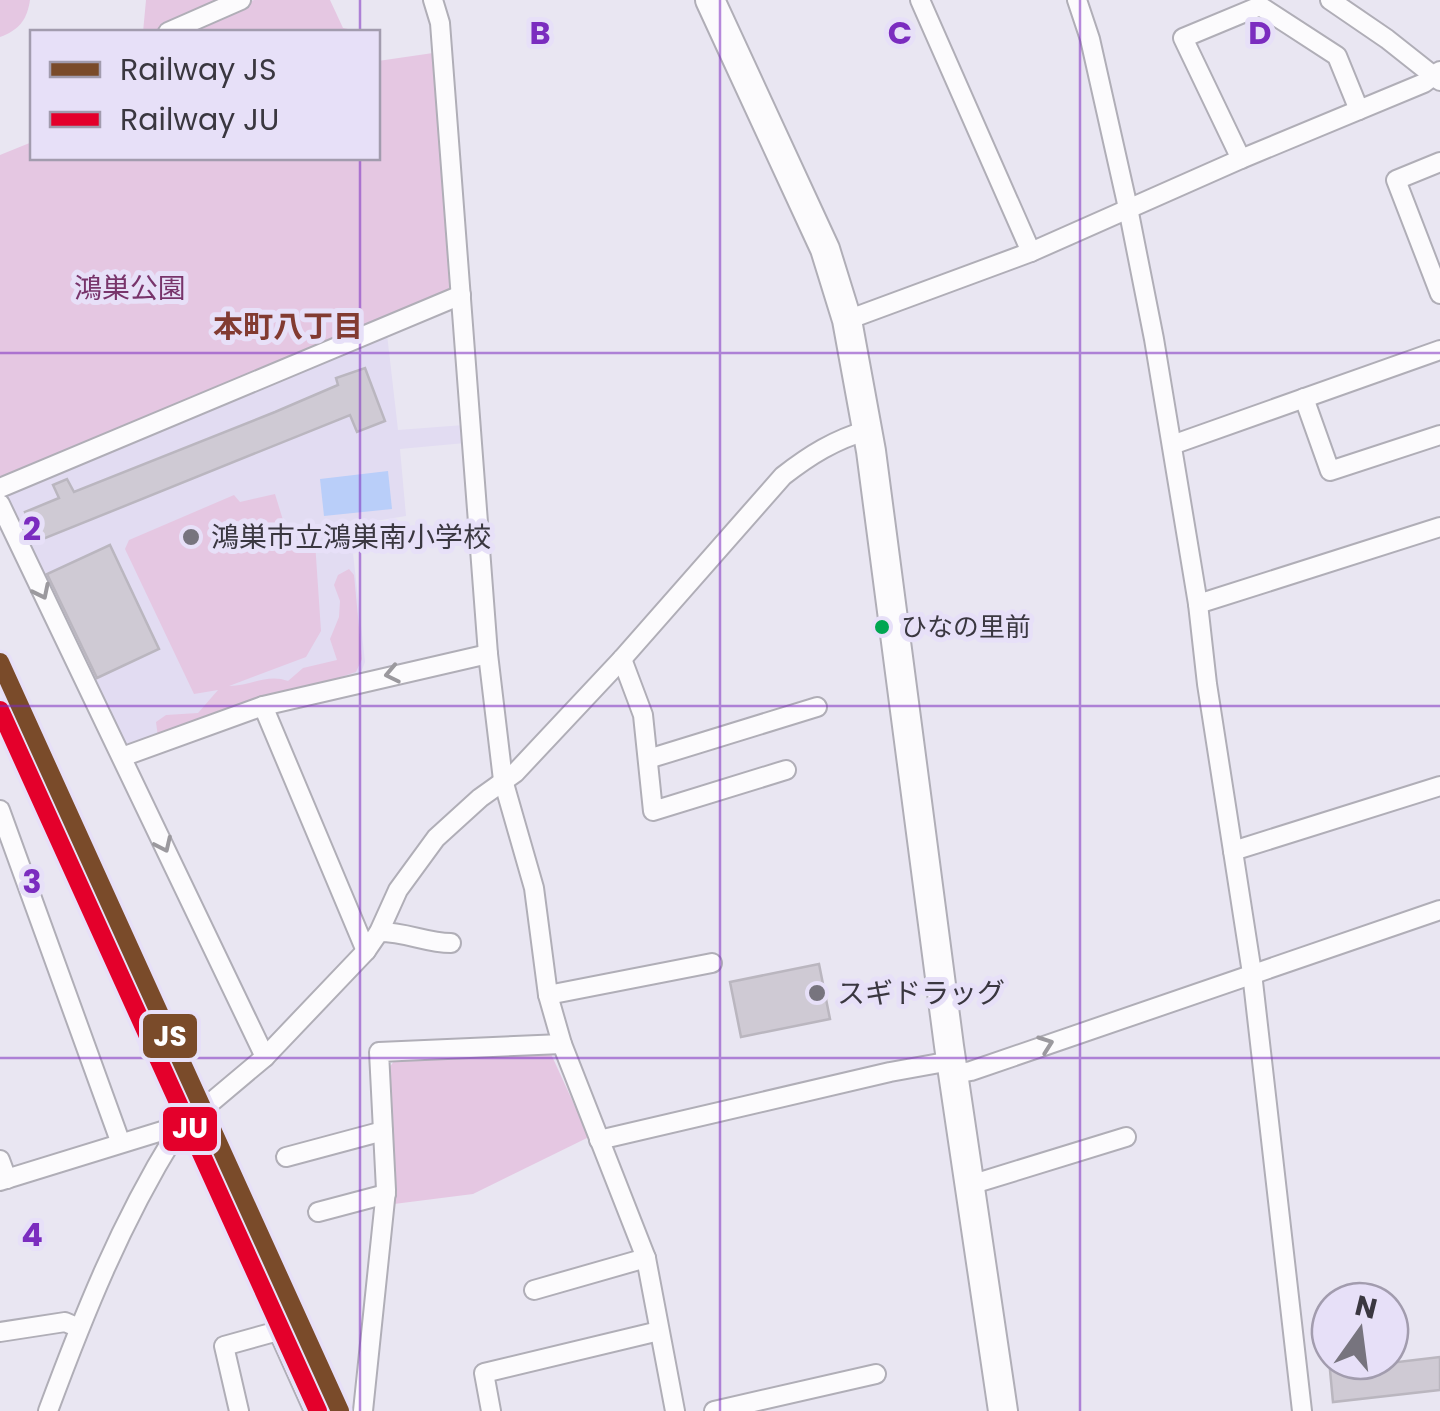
<svg xmlns="http://www.w3.org/2000/svg" width="1440" height="1411" viewBox="0 0 1440 1411" font-family="Poppins,'Noto Sans JP',sans-serif">
  <style>
    .built { fill: #e2dcf2 }
    .green { fill: #e5c7e2 }
    .water { fill: #b9cef9 }
    .building { fill: #cfcad4; stroke: #bab6bf; stroke-width: 2.5 }
    .lines { fill: none; stroke-linecap: round; stroke-linejoin: round }
    .minor-casing { stroke: #b0aeb7; stroke-width: 22 }
    .primary-casing { stroke: #b0aeb7; stroke-width: 32 }
    .minor { stroke: #fcfbfd; stroke-width: 18 }
    .primary { stroke: #fcfbfd; stroke-width: 28 }
    .rail-1-casing { stroke: #e7e0f8; stroke-width: 25 }
    .rail-2-casing { stroke: #e7e0f8; stroke-width: 25 }
    .rail-1 { stroke: #7a4b2a; stroke-width: 18 }
    .rail-2 { stroke: #e4002b; stroke-width: 18 }
    .oneway { stroke: #9b999e }
    .grid { fill: none; stroke: #7b2cbf; stroke-width: 2.5; stroke-opacity: 0.55 }
    .poi-dot { fill: #77747e; stroke: #e7e0f8; stroke-width: 4 }
    .bus-dot { fill: #00a651; stroke: #e7e0f8; stroke-width: 4 }
    .labels { text-anchor: middle; dominant-baseline: central; stroke-width: 10; stroke-linejoin: round; paint-order: stroke }
    .bus-label { font-size: 26px; fill: #3a3740; stroke: #e7e0f8; text-anchor: start }
    .park-label { font-size: 28px; fill: #78346b; stroke: #e7e0f8 }
    .poi-label { font-size: 28px; fill: #3a3740; stroke: #e7e0f8; text-anchor: start }
    .neighbourhood-label { font-size: 30px; font-weight: bold; fill: #823b31; stroke: #e7e0f8 }
    .grid-label { font-size: 32px; text-anchor: middle; font-weight: bold; fill: #7b2cbf; stroke: #e7e0f8; stroke-width: 10; stroke-linejoin: round; paint-order: stroke }
    .line-badge { stroke: #e7e0f8; stroke-width: 4 }
    .badge-label { font-size: 28px; text-anchor: middle; font-weight: bold; fill: #fff }
  </style>
  <rect width="100%" height="100%" fill="#e9e6f2"/>
  <path class="built" d="M387,334L398,430L464,425L465,443L400,449L406,516L357,524L359,551L353,553L365,662L360,675L131,748L124,745L4,498L9,487Z"/>
  <g class="green">
    <path d="M0,0H30C27,20 19,30 0,37Z"/>
    <path d="M146,0H225L151,32H143Z"/>
    <path d="M254,0H330L343,28L363,32H178Z"/>
    <path d="M433,53L442,120L454,286L435,300L0,485V155L32,142V158H378V61Z"/>
    <path d="M275,494L290,543L315,542L321,631L306,657L229,686C250,686 268,673 288,681L303,668L337,660L330,639L339,617L340,601L334,585L338,575L349,569L354,575L362,659L356,672L158,737L156,722L166,715L198,713L218,690L194,694L125,549L129,540L234,495L240,502Z"/>
    <path d="M551,1054L589,1137L473,1194L394,1204L389,1068L394,1061L483,1055Z"/>
  </g>
  <path class="water" d="M388,471L392,509L324,516L320,479Z"/>
  <g class="building">
    <path d="M365,368L385,421L357,432L350,415L38,541L25,512L59,498L53,485L67,479L74,492L275,412L338,385L336,378Z"/>
    <path d="M110,545L159,649L97,678L47,574Z"/>
    <path d="M819,964L830,1019L741,1037L730,982Z"/>
    <path d="M1440,1357V1390L1333,1402L1330,1370Z"/>
  </g>
  <g class="lines">
    <g class="minor-casing">
      <g id="minor">
        <path d="M433,0L440,23L488,654L503,780L534,888L548,995L562,1044L646,1258L675,1411"/>
        <path d="M920,0L1031,252"/>
        <path d="M1077,0L1090,39L1128,208L1154,339L1198,604L1207,684L1252,973L1302,1411"/>
        <path d="M1330,0L1387,39L1440,81"/>
        <path d="M168,32L241,0"/>
        <path d="M1241,159L1183,38L1260,6L1337,56L1359,110"/>
        <path d="M1440,162L1396,180L1440,294"/>
        <path d="M847,320L1031,252L1241,159L1424,83L1440,71"/>
        <path d="M1304,398L1330,471L1440,435"/>
        <path d="M1172,445L1440,350"/>
        <path d="M0,488L461,295"/>
        <path d="M0,504L265,1057"/>
        <path d="M1198,604L1440,527"/>
        <path d="M622,659L643,715L653,811L786,770"/>
        <path d="M263,706L366,951"/>
        <path d="M122,757L263,706L488,654"/>
        <path d="M648,759L817,707"/>
        <path d="M0,810L120,1141"/>
        <path d="M1233,851L1440,786"/>
        <path d="M379,932C407,932 426,943 451,943"/>
        <path d="M548,995L712,963"/>
        <path d="M954,1074L971,1071L1440,910"/>
        <path d="M599,1140L890,1072L951,1061"/>
        <path d="M286,1157L383,1131"/>
        <path d="M0,1160L7,1179"/>
        <path d="M0,1181L175,1127L196,1115L265,1057L366,951L379,932L398,890L436,838L480,798L515,773L622,659L783,476C810,455 834,440 868,430"/>
        <path d="M970,1185L1126,1137"/>
        <path d="M318,1212L386,1194"/>
        <path d="M534,1290L646,1258"/>
        <path d="M0,1332L65,1322L79,1328"/>
        <path d="M48,1411C84,1314 120,1224 175,1135V1127"/>
        <path d="M239,1411L224,1346L278,1331L314,1411"/>
        <path d="M363,1411L386,1190L379,1052L562,1044"/>
        <path d="M491,1411L484,1373L659,1331"/>
        <path d="M714,1411L876,1374"/>
      </g>
    </g>
    <g class="primary-casing">
      <path id="primary" d="M710,0L825,249L847,320L871,451L949,1046L1003,1411"/>
    </g>
    <use href="#minor" class="minor"/>
    <use href="#primary" class="primary"/>
    <g class="rail-1-casing">
      <path id="rail-1" d="M0,662L340,1411"/>
    </g>
    <g class="rail-2-casing">
      <path id="rail-2" d="M0,710L318,1411"/>
    </g>
    <use href="#rail-1" class="rail-1"/>
    <use href="#rail-2" class="rail-2"/>
  </g>
  <defs><path id="oneway-chevron" d="M-2-3.5L2.5 0L-2 3.5" fill="none" stroke-width="1.6" stroke-linecap="round" stroke-linejoin="round" transform="scale(2.5)"/></defs>
  <g class="oneway">
    <use href="#oneway-chevron" transform="translate(42 592) rotate(64)"/>
    <use href="#oneway-chevron" transform="translate(392 674) rotate(168)"/>
    <use href="#oneway-chevron" transform="translate(164 845) rotate(65)"/>
    <use href="#oneway-chevron" transform="translate(1046 1044) rotate(-20)"/>
  </g>
  <path class="grid" d="M360,0V32M720,0V1411M1080,0V1411M360,158V1411M0,353H1440M0,706H1440M0,1058H1440"/>
  <g class="poi-dot">
    <circle cx="191" cy="537" r="10"/>
    <circle cx="817" cy="993" r="10"/>
  </g>
  <circle class="bus-dot" cx="882" cy="627" r="9"/>
  <g class="labels">
    <g class="bus-label">
      <text x="901" y="627">ひなの里前</text>
    </g>
    <g class="park-label">
      <text x="130" y="288">鴻巣公園</text>
    </g>
    <g class="poi-label">
      <text x="211" y="537">鴻巣市立鴻巣南小学校</text>
      <text x="837" y="993">スギドラッグ</text>
    </g>
    <g class="neighbourhood-label">
      <text x="288" y="326">本町八丁目</text>
    </g>
  </g>
  <g class="grid-label">
    <text x="540" y="44">B</text>
    <text x="900" y="44">C</text>
    <text x="1260" y="44">D</text>
    <text x="32" y="540">2</text>
    <text x="32" y="893">3</text>
    <text x="32" y="1246">4</text>
  </g>
  <g class="line-badge">
    <rect x="141" y="1012" width="58" height="48" rx="10" fill="#7a4b2a"/>
    <rect x="161" y="1105" width="58" height="48" rx="10" fill="#e4002b"/>
  </g>
  <g class="badge-label">
    <text x="170" y="1046">JS</text>
    <text x="190" y="1138">JU</text>
  </g>
  <rect x="30" y="30" width="350" height="130" fill="#e7e0f8" stroke="#a29cae" stroke-width="2.5"/>
  <rect x="50" y="62" width="50" height="15" fill="#7a4b2a" stroke="#a29cae" stroke-width="2.5"/>
  <text x="120" y="80" font-size="30" fill="#3a3740">Railway JS</text>
  <rect x="50" y="112" width="50" height="15" fill="#e4002b" stroke="#a29cae" stroke-width="2.5"/>
  <text x="120" y="130" font-size="30" fill="#3a3740">Railway JU</text>
  <g transform="translate(1360 1331) rotate(14)"><circle r="48" fill="#e7e0f8" stroke="#a29cae" stroke-width="2.5"/>
  <path d="M0-8L18 38L0 25L-18 38Z" fill="#77747e"/>
  <text y="-15" font-size="28" font-weight="bold" text-anchor="middle" fill="#3a3740">N</text>
  </g>
</svg>
